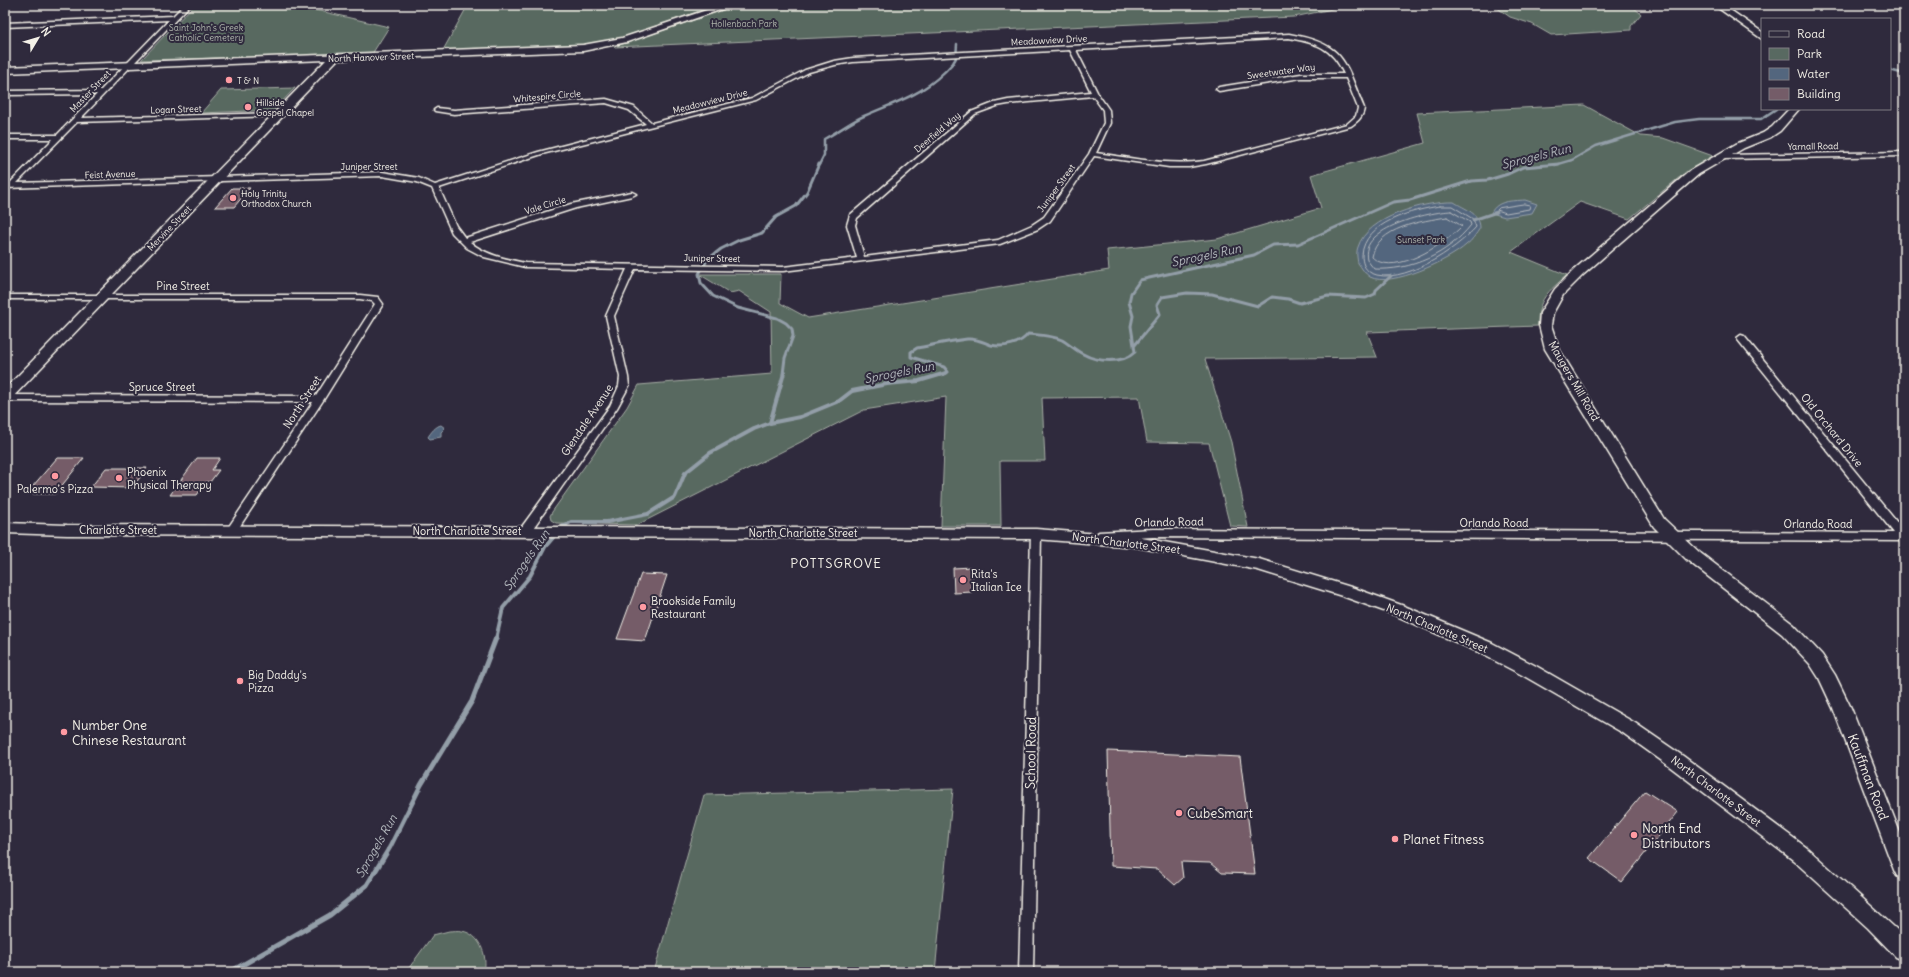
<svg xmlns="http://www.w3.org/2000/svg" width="1909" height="977" viewBox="0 0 1909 977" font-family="Delius,sans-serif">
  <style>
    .green { fill: #586961; stroke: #a6ada4 }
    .water { fill: #53667e; stroke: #939ea8 }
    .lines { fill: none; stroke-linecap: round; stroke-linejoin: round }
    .shore { stroke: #b4b9be; stroke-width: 1 }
    .stream-far3 { stroke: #939ea8; stroke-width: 2.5 }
    .stream-far2 { stroke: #939ea8; stroke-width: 3 }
    .stream-far1 { stroke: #939ea8; stroke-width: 4 }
    .stream { stroke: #939ea8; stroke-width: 5 }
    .building { fill: #745c68; stroke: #f4f1e8 }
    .street-casing { stroke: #f4f1e8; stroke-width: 3 }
    .secondary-casing { stroke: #f4f1e8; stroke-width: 3 }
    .street { fill: #2f2a3d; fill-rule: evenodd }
    .secondary { fill: #2f2a3d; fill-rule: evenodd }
    .poi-dot { fill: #ff9aa2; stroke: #2f2a3d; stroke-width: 1.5 }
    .labels { text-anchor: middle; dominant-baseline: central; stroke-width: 4; stroke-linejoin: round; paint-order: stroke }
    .far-park-label { font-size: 9px; fill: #aeb4ab; stroke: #2f2a3d }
    .far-street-label { font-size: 9px; fill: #f4f1e8; stroke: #2f2a3d }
    .far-poi-label { font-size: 9px; fill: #f4f1e8; stroke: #2f2a3d; text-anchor: start }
    .street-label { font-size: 11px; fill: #f4f1e8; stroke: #2f2a3d }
    .poi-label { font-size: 11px; fill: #f4f1e8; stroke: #2f2a3d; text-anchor: start }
    .water-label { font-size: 12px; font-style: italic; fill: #b4b9be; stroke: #2f2a3d }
    .quarter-label { font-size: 13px; letter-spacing: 1px; fill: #f4f1e8; stroke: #2f2a3d }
    .near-poi-label { font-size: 13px; fill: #f4f1e8; stroke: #2f2a3d; text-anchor: start }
    .near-street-label { font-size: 13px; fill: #f4f1e8; stroke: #2f2a3d }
  </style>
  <rect width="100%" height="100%" fill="#2f2a3d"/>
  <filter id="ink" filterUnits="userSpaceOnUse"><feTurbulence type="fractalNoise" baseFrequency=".025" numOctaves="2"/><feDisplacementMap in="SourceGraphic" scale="8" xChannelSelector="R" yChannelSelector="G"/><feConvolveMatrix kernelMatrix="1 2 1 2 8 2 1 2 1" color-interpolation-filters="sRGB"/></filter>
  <g filter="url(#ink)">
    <g class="green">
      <path d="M194,5H294L389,27L372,54L141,60Z"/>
      <path d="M468,5H716L632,35L599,43L442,52Z"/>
      <path d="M738,5H1351L1294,17L614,47Z"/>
      <path d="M1493,5H1631L1641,14L1631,26V30L1551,35L1532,24L1510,17Z"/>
      <path d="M295,88L274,110L201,113L221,90Z"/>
      <path d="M1584,105L1641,136L1663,138L1713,156L1687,171L1629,219L1580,202L1511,252L1567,275C1548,292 1537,299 1538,326L1367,332L1377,357L1205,359L1231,442L1248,527L1230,526L1209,443L1147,442L1139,397L1042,398L1045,461H1000L1001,526H941L946,397L864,410L637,525L556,523L551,520L550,516L552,512L627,407L639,385L772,374L771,312L739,291L730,293L699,274H781L780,303L808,318L1109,270L1107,250L1217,239L1321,208L1311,175L1425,143L1417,113Z"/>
      <path d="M953,789L935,972H654L704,795Z"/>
      <path d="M449,931C453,931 458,930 462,931C480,934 488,956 484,972H406L433,935Z"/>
    </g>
    <g class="water">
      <path d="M1525,200L1537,204L1532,213L1505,217L1491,213C1497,200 1512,201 1525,200Z"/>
      <path d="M1454,202C1465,209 1480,213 1480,228C1476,234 1472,241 1466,245C1450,260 1391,288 1370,277C1365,274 1361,267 1358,263C1357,258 1356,252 1358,247C1367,217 1425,201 1454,202Z"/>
      <path d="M441,425L445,428L441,432V437L430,439L428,437C431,432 436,426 441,425Z"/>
    </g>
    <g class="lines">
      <g class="shore">
        <path d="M1524,204L1530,205L1529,209L1506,213L1497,210L1499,208Z"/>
        <path d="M1440,206H1452L1473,219L1476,227C1457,249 1401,287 1371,273C1364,269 1362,262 1362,255C1364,222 1413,210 1440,206Z"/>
        <path d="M1451,211L1470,222L1471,225C1448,254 1411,271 1374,269C1372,266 1368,262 1367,259C1359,227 1430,212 1451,211Z"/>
        <path d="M1447,217L1462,226C1447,242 1403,271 1380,262C1377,261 1374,259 1372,257C1377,227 1422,221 1447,217Z"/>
      </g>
      <g class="stream-far3">
        <path d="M1890,70L1904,74"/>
        <path d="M819,165L824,155V139C838,132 850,122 864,116C900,100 925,95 953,63L956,58L957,44"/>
        <path d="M1555,165L1572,160L1596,146L1675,122L1699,119H1761L1776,109"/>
      </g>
      <g class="stream-far2">
        <path d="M1473,220L1497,212"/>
        <path d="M1135,345L1160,314L1157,305L1162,297L1187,293L1212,294L1258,306L1272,297L1288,299L1300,303L1328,296L1366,298L1375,294L1376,290L1391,276"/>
        <path d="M783,374L785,358L793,336L792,329L786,323L777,318L738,308L713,296L701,283L699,274L707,260L721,249L739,240L762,233L776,217L796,206L807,192L819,164"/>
        <path d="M943,374L948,372L944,367L911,357V352L917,348C933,345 950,341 967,339C977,338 982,342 991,345C1003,348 1021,344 1028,334C1039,335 1051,335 1062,340C1069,344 1075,350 1083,354C1097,362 1123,364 1135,352L1131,326L1133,316L1129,302L1131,293L1140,280L1254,255L1273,245L1298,244L1393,202L1410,200L1471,181L1488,180L1508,174L1523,167L1559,164"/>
      </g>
      <g class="stream-far1">
        <path d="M770,423L784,373"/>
        <path d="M496,639L503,608L530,576L545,547L563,526L571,522H607L648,514L675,497L685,473L710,453L754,429L770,423L800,417L839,401L852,391L887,384L919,381L946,373"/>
      </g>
      <path class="stream" d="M230,972L330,915L367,885L390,847L421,785L472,701L496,638"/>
    </g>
    <g class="building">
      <path d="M232,188H250L234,207H215Z"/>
      <path d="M57,458H84L55,494H26Z"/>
      <path d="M197,458H220L212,470H219L210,482H206L197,495H170Z"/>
      <path d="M106,468H147L132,488L91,487Z"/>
      <path d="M972,567V592L954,593L953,568Z"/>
      <path d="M641,574L667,575L645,641L617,639Z"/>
      <path d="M1108,751L1240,757L1255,874L1222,873L1210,863L1181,862L1183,878L1175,885L1157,869L1111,866Z"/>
      <path d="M1645,791L1678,812L1622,882L1589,858Z"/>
    </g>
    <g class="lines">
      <g class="street-casing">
        <g id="street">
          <path d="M184,5H190L81,118L278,113L280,114V116L77,122L17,183L382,172L419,178L435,185L538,152L646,124L629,110L606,103L454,114L435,111L434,110L437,108L454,110L606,99L634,107L652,123L752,98L805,70L834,61L853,58L1289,34C1345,44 1344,60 1364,108C1363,117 1358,121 1351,126L1206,164L1189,167H1169L1094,156L1050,221L1038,229L1000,244L783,271L635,269L614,316L628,377L629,386L617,408L529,534L525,535L520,531L521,528L610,406L619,386L620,377L606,316L627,269L525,267L484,257L467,248L452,233L432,188L417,182L382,176L5,188V184H9L53,139H5V135H57L97,94L5,95V91L101,90L169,20L5,27V23L173,16ZM1289,38C1316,43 1332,47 1344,74H1301L1219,87L1216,89L1219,91L1301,78H1346L1358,108L1356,116L1347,124L1204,161C1168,166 1132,158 1096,153L1110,123L1109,110L1098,94L1076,50ZM1070,50L1091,92L1008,100L994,103L971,112L850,215L847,225L857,258L783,267L525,263C506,259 485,255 470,242L576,208L632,196L636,194L632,192L571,204L465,238L456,226L439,188L542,154L756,100L809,72L835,65L853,62ZM1093,96L1103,110L1104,123L1089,154L1044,217L1032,225L998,240L864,257L855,225L857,218L975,114L997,106L1008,104Z"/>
          <path d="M1904,152V156L1723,159L1720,157L1723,155Z"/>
          <path d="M5,295H360L378,297L383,304L324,399L236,532H228L227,530L228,528L313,402L5,401V395L316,396L375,304L372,301L360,299H5Z"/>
          <path d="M1741,335L1744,336L1904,531V541L1153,537L1099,540L1094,536L1099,532L1153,529L1894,533L1738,340L1737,338Z"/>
          <path d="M1036,530L1041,534L1033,972H1019L1031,534Z"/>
        </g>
      </g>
      <g class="secondary-casing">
        <g id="secondary">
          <path d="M722,5H734L627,42L583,51L337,60L10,400L5,401V389L326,60L5,73V67L583,45L622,38Z"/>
          <path d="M1714,5H1723L1762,32V39Z"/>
          <path d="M1789,109H1799L1780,131L1771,137L1744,148L1699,174L1584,274L1563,295L1553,313L1551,325L1559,349L1664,519L1699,552L1794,625L1822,655L1835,675L1851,708L1904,843V879L1897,876L1894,870L1833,708L1819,678L1810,664L1782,634L1687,560L1654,527L1545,349L1539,325L1540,313L1555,289L1576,268L1691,170L1736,144L1763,133L1772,127Z"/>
          <path d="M5,523L67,525L1036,529L1136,537L1259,559L1354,588L1404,606L1492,643L1536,666L1635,723L1683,756L1807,848L1904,936V960L1896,957L1868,928L1793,860L1669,766L1623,733L1524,676L1480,653L1392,614L1342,596L1258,570L1136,547L1036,539L67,535L5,533Z"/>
        </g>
      </g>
      <use href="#street" class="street"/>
      <use href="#secondary" class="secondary"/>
    </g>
  </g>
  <g class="poi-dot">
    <circle cx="229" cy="80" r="4"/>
    <circle cx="248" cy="107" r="4"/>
    <circle cx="233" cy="198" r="4"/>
    <circle cx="55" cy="476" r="4"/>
    <circle cx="119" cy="478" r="4"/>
    <circle cx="963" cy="580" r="4"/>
    <circle cx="643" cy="607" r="4"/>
    <circle cx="240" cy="681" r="4"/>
    <circle cx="64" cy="732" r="4"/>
    <circle cx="1179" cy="813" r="4"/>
    <circle cx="1634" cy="835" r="4"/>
    <circle cx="1395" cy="839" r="4"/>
  </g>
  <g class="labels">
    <g class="far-park-label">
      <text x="744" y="23">Hollenbach Park</text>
      <text x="206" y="27">Saint John's Greek<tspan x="206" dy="10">Catholic Cemetery</tspan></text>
      <text x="1421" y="239">Sunset Park</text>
    </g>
    <g class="far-street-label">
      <text transform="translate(1049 40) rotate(-3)">Meadowview Drive</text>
      <text transform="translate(371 57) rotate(-2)">North Hanover Street</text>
      <text transform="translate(1281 71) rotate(-8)">Sweetwater Way</text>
      <text transform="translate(90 91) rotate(-46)">Master Street</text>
      <text transform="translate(547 96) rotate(-5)">Whitespire Circle</text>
      <text transform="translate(710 101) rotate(-14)">Meadowview Drive</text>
      <text transform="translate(176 109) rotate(-2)">Logan Street</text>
      <text transform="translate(937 132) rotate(-40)">Deerfield Way</text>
      <text transform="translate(1813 146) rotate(-1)">Yarnall Road</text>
      <text x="369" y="166">Juniper Street</text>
      <text transform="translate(110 174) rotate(-2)">Feist Avenue</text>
      <text transform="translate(1056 188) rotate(-54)">Juniper Street</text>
      <text transform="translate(545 205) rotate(-17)">Vale Circle</text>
      <text transform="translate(169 228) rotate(-46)">Mervine Street</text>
      <text transform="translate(712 258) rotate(1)">Juniper Street</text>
    </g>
    <g class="far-poi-label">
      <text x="237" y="80">T &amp; N</text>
      <text x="256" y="102">Hillside<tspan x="256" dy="10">Gospel Chapel</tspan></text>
      <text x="241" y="193">Holy Trinity<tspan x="241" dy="10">Orthodox Church</tspan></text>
    </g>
    <g class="street-label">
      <text x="183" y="286">Pine Street</text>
      <text transform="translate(1574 381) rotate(60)">Maugers Mill Road</text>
      <text x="162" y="387">Spruce Street</text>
      <text transform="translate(302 402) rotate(-57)">North Street</text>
      <text transform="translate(587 420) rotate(-56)">Glendale Avenue</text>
      <text transform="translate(1832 430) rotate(51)">Old Orchard Drive</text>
      <text transform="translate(1169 522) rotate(-1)">Orlando Road</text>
      <text x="1494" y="523">Orlando Road</text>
      <text x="1818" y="524">Orlando Road</text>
      <text x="118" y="530">Charlotte Street</text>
      <text x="467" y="531">North Charlotte Street</text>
      <text x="803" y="533">North Charlotte Street</text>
      <text transform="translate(1126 543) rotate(7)">North Charlotte Street</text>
      <text transform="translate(1437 628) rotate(23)">North Charlotte Street</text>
      <text transform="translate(1716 791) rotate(37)">North Charlotte Street</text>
    </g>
    <g class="poi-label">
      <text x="127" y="472">Phoenix<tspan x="127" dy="13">Physical Therapy</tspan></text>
      <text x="55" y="489" text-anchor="middle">Palermo's Pizza</text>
      <text x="971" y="574">Rita's<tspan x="971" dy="13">Italian Ice</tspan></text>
      <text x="651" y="601">Brookside Family<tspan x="651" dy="13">Restaurant</tspan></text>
      <text x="248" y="675">Big Daddy's<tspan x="248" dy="13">Pizza</tspan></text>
    </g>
    <g class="water-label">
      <text transform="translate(1536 156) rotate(-14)">Sprogels Run</text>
      <text transform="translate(1206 255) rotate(-12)">Sprogels Run</text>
      <text transform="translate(899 372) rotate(-11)">Sprogels Run</text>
      <text transform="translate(526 560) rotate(-55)">Sprogels Run</text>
      <text transform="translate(376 846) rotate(-60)">Sprogels Run</text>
    </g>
    <g class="quarter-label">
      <text x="836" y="563">POTTSGROVE</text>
    </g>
    <g class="near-poi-label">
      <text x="72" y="725">Number One<tspan x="72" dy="15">Chinese Restaurant</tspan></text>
      <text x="1187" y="813">CubeSmart</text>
      <text x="1642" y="828">North End<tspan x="1642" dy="15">Distributors</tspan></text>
      <text x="1403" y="839">Planet Fitness</text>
    </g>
    <g class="near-street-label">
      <text transform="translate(1031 753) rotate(-89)">School Road</text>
      <text transform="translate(1868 777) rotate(69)">Kauffman Road</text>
    </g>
  </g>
  <rect width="1909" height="977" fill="none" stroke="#2f2a3d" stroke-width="20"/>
  <rect x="10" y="10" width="1889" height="957" fill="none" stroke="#f4f1e8" stroke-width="1.5" filter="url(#ink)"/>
  <rect x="1761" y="18" width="130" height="92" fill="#2f2a3d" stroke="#7e7a81"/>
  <rect x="1769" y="31" width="20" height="6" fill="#2f2a3d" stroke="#7e7a81"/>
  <text x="1797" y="38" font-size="12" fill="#f4f1e8">Road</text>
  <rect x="1769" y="48" width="20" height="12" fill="#586961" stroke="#7e7a81"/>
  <text x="1797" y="58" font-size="12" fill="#f4f1e8">Park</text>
  <rect x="1769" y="68" width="20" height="12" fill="#53667e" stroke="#7e7a81"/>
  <text x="1797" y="78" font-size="12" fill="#f4f1e8">Water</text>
  <rect x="1769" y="88" width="20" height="12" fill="#745c68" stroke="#7e7a81"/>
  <text x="1797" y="98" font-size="12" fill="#f4f1e8">Building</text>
  <g transform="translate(38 38) rotate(52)" stroke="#2f2a3d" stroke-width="3" paint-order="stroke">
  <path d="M0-3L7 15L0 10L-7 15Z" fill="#f4f1e8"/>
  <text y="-6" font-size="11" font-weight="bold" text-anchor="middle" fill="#f4f1e8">N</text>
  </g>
</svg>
